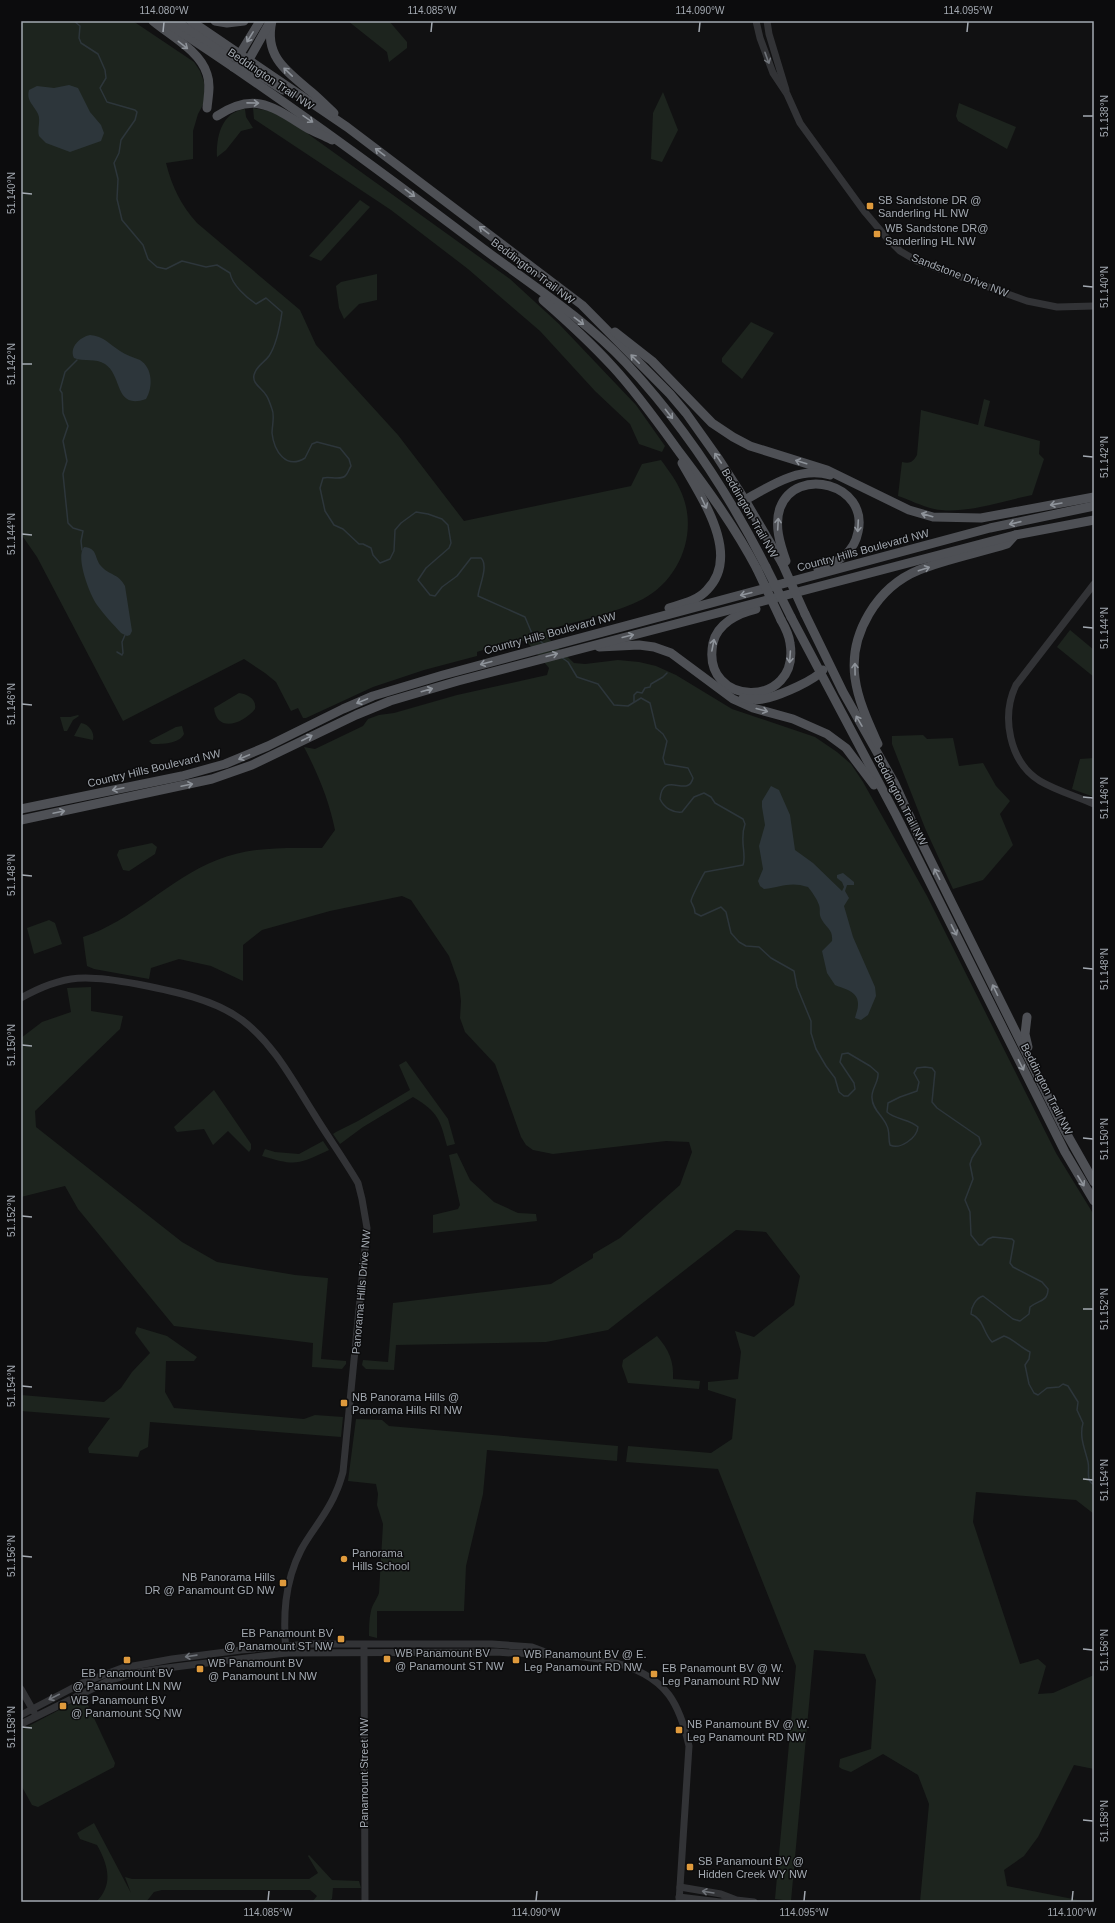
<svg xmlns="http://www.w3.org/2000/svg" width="1115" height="1923" viewBox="0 0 1115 1923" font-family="Helvetica,sans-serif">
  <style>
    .green { fill: #1d241e }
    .water { fill: #2d363b }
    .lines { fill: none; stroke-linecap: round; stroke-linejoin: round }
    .stream { stroke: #2d363b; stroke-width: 1.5 }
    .minor { stroke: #323336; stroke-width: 7 }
    .major { stroke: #4e5055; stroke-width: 9 }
    .major-bridge { stroke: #4e5055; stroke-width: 9 }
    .oneway { stroke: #8e939a }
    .oneway2 { stroke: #70747a }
    .ticks { fill: none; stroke: #a3a9b1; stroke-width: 1.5 }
    .poi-dot { fill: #df9a3c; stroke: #0c0c0d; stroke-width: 1.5 }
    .labels { text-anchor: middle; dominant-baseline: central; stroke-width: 3; stroke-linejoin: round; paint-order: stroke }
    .street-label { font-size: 11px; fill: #a3a9b1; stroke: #0c0c0d }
    .poi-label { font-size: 11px; fill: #a3a9b1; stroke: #0c0c0d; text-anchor: start }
    .neatline { fill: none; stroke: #a3a9b1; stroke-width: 1.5 }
    .ticks-label { font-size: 10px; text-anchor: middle; fill: #a3a9b1 }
  </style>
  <rect width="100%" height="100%" fill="#111112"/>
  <g class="green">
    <path d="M21,21H133L194,62L200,71L204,82L205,101L198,114L193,131V159L166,163C172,187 181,205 197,223L300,310L316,345L398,435L464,521L631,486L642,464L661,460C669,471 677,481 682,494C698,533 680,579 643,599C616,613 577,621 547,630L549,639L574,663L585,664L618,660L639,662L656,666L676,675L732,709L815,737L837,752L851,764L863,782L927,896L1056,1153L1094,1215V1514L1076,1500L976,1492L973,1522L1020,1664L1038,1659L1046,1666L1038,1694L1053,1693L1094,1675V1769L1074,1765L1038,1837L1024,1856L1004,1870L1007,1886L1088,1902H920L929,1804L918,1775L883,1754L851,1772L842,1769L839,1767L840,1759L871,1749L876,1680L865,1654L814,1650L791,1901L775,1899L796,1666L718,1469L626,1462L628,1446L711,1453L732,1439L736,1399L708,1390V1382L738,1379L741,1352L735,1331L754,1337L794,1305L800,1276L766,1232L736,1230L608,1330L546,1342L396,1345L394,1370L366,1369L362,1365L363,1360L388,1362L393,1303L551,1284L593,1258V1254L620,1238L680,1185L692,1152L689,1142L666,1141L553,1154L533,1150L526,1145L521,1137L495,1064L465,1032L460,1018L461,1001L459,984L449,956L411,900L402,896L330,911L262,930L243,945V981L211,966L179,959L151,968L149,979L94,969L87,966L83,937C132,921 169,879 217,860C251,846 286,848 322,848L335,830C329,800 318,774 304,747L315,749L363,726L368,719L379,715L394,713L457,695L547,675L549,668L526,641L512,640L477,652V656L424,670L373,687L306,718H303L298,708L291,711L276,682L265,673L244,659L123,721L37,557L21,534Z"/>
    <path d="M348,21H389L407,42V48L389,62L387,52Z"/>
    <path d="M663,92L678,130L662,162L651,159L653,113Z"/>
    <path d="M959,103L1016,127L1007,149L958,121L956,116Z"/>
    <path d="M253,108L270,111L297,126L510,279L559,324L636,405L665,446L662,452L639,444L630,424L595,391L540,331L468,269L391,210L254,119Z"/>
    <path d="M245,109L246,117L253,128L241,131L226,150L217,157C216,138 221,112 245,109Z"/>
    <path d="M360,200L370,207L321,261L309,256Z"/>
    <path d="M377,274V300L359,304L344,319L339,308L336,286L341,282Z"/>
    <path d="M751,322L774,333L742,379L722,362V358Z"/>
    <path d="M984,399L990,401L984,426L1040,441L1039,454L1044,459L1032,495C1002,501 963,515 934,509C921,506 910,500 898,496L902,462C910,464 913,462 917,455L921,410L978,425Z"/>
    <path d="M1070,630L1094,650V677L1057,647Z"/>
    <path d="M239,693C247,694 257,699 255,709C244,723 217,734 214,708Z"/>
    <path d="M78,715L79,716L73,720L67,731H64L60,717H70Z"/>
    <path d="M81,723C89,724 95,733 93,740L74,736Z"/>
    <path d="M182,726L184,734C179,744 162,744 152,744L149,741L176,727Z"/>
    <path d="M923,735L927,739L953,738L959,766L983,763L996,786L1010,801L1000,814L1013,845L983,880L953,889L925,828L892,744V736Z"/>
    <path d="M1094,758V797L1072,789L1080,759Z"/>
    <path d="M152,843L157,847L155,854L129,871L123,870L117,855L119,850Z"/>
    <path d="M49,920L55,923L62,944L34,954L27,928Z"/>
    <path d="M91,987V1011L123,1016L120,1029L35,1111L36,1127L182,1242L217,1262L295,1275L328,1278L321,1359L346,1361V1364L342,1369L312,1367L313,1343L174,1326L78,1209L65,1186L21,1197V1038L42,1022L71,1012L67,988Z"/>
    <path d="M406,1061L448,1119L455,1144L447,1146C440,1119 438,1112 413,1097L363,1127L340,1144L333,1134L336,1132L358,1121L410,1090L399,1065Z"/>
    <path d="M214,1090L251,1144V1149L249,1152L228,1131L213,1145L204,1129L177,1132L174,1127Z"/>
    <path d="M323,1141L329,1150C297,1165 296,1166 262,1156L265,1149L275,1152L299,1154Z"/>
    <path d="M457,1153L470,1180L494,1202L518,1213L536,1214L537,1221L433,1233V1215L458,1209L460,1205L449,1155Z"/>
    <path d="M137,1327L167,1336L197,1357L194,1361H166L165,1392L174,1408L304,1419L315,1415L343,1417L341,1437L150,1422L148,1447L140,1451L138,1457L89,1453L88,1448L110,1418L21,1411V1395L104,1402L121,1388L132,1372L150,1353L135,1333Z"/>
    <path d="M657,1336C669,1350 674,1361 673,1379L700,1381L699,1389L628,1383L622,1366L623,1360Z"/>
    <path d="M356,1419L382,1420L389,1426L618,1446L617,1461L487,1450L483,1494L466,1566L464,1611H377V1638L369,1636C369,1628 369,1619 371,1611C372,1605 377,1599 379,1593L383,1524L377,1505L378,1494L376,1484L348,1481Z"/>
    <path d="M80,1699L86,1701L115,1763L114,1767L38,1807L32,1805L21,1785V1730Z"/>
    <path d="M94,1823L131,1893L125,1877L132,1879H309L318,1873L308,1856L309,1855L332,1880L359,1881L361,1888H333L332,1899L327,1902H312L317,1896L310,1890H162L154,1892L146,1902H96C114,1884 108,1865 97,1845L80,1839L77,1833Z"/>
  </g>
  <g class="water">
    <path d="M69,85L78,88L90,112L101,125L104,133L101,141L70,152L46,143L39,136C37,129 41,120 38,114C34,105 26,101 29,90L37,86L54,88Z"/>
    <path d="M90,335C104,336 109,344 120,351C126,355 133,357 140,360C153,368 153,388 146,399C114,410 123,376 105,364C96,358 84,362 74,358C69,347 80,337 90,335Z"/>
    <path d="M84,547C98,548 94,558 101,566C110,576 118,573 125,586L132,631L130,635L127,636L121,633C113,624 104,615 97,605C90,595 75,557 84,547Z"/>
    <path d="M771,786L779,790L790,815L795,850L813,863L842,891L844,887L842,882L837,878V875L843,873L854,882V885H847L845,891L849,898L844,906L853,937L875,987L876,996L868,1015L861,1020L855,1018C856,1013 858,1009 858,1005C859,991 844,989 835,985L827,973L822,951L832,941C833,929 827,929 822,920C818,913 821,911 819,905C817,899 812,892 808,887C790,881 782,887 764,889L760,886L758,881L763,869L759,846L765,825L762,807V801Z"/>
  </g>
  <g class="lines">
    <g class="stream">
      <path d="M74,21L80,26L79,38L81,43L98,54L105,70L106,78L100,88L107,102L135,110L137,112L135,120L121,140L119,153L114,163L118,179L117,199L122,220L143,245L148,259L157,267L166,269L182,261L206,267L217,265L230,273C232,285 247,298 256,304L266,298L282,312C280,326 277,344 269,356C264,363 256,366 254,375C252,384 262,388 266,395C269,399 270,404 272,409C275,416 272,426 272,433C274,451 286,470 305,458L312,444L317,442L340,448L349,459L351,466C349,469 348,473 346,475C342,481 329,476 323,478L320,488L325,511L334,525L343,529L359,544H363L371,548L373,555L380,563L390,559L394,551L395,530L401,523L416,512L428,514L442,519L448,525L451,543L449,548L426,568L418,580L430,595L435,596L442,587L457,576L471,558H481C489,566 479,586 478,596L525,617L533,636L544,644"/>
      <path d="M77,360L65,372L60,390L62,393L63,413L68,426L63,441L67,461L63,474L68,523L73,528L83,531L81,541L82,550"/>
      <path d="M117,652L122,655L123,653L122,642L125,635"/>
      <path d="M561,657L568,662L577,677L598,684L614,705L628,706L641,698L650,703L656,728L663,734L667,741L663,758L665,764L688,768L693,778C688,799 663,769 660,799C664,808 673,813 682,812L694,797L704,793L711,797L715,803L743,819L745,824C739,841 747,854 743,865L705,872C703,875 691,898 691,901C692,905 695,907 695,913L701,916L721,907L726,912L731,933L739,942L746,946L759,947L771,958L794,971L797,987L811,1021V1033L816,1049L826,1066L835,1078L839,1092L844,1096H848L855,1089L854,1083L840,1062L842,1054L848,1053L870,1066L878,1073C879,1082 871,1089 872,1098C872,1109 883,1116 887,1126C890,1132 888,1139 890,1145C900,1150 917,1138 918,1127C910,1119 896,1120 887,1112L888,1103L900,1097L917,1091L919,1082L914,1073L917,1068L925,1067L932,1068L935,1072L932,1102L937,1108L979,1137L981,1144L972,1158L970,1164L973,1179L965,1200L970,1212L971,1235L979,1245H982L988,1239L993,1237L1012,1239L1014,1241L1010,1263L1013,1267L1042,1282L1048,1289C1048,1302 1038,1300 1030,1307L1029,1314L1020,1321L1013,1319L983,1296C976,1298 971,1307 971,1314C984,1319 983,1333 992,1342L1004,1336C1012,1338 1021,1348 1030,1352L1029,1359L1025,1365L1029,1384L1034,1393L1038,1395L1047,1388L1059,1387L1063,1384L1068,1386L1078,1402L1077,1410L1083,1423C1079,1437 1085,1449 1088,1462C1090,1470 1085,1480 1094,1485"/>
      <path d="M634,702V695L637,692L642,693L645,688L650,687L651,684L663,677L667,673"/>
    </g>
    <g class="minor">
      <path d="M756,21L760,38L773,73L787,94L800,123L864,211L886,237L900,251L917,261L1027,301L1057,307L1094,306"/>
      <path d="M767,21L769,34L786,90"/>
      <path d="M1094,584L1016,685C1001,716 1009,762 1040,781C1057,791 1076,796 1094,804"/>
      <path d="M21,998C65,973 89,975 137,984C172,991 214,999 242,1020C274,1044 293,1081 314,1114C328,1137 344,1159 358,1183L362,1199L367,1228L343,1472C341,1479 339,1486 336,1492C328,1513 311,1531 301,1550C284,1583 283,1617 286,1653"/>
      <path d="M364,1648L365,1902"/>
      <path d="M21,1689L34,1712"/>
      <path d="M21,1715L82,1683L122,1668L172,1659L241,1650L308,1644H492L532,1647L548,1653"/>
      <path d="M21,1724L108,1681L139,1672L167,1668L286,1653L497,1652C549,1657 633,1648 669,1695C680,1710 685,1728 689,1746L679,1902"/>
      <path d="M680,1887L721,1894L734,1899"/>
      <path d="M679,1897L720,1902L736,1900L754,1902"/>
    </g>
    <g class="major">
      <path d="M153,21C171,36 200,51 207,74C211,85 208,97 207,108"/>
      <path d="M164,21C272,91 375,167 477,244C527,282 583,317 626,363C683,424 728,492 766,567"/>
      <path d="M175,21L237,59H248"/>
      <path d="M191,21L347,127L582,305L670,394L686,413L718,458L745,500L782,563"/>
      <path d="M215,21L227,23L244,21"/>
      <path d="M272,21C264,55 285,70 309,90C318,97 325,105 334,113"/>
      <path d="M238,57L260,21"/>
      <path d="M247,63L270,22"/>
      <path d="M233,67L245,66L283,90"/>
      <path d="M217,116C255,91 273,107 307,128C315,132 324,136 332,140"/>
      <path d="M543,300C567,321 591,343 613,367C637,393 659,424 680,453C708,490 735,527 757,569"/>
      <path d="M615,332L652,361L712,423L733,437L750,446L827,470L909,510L933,517L981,518L1094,497"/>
      <path d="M743,504L745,500C770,486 799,466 830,475"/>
      <path d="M786,561C780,544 774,525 780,508C796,465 869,484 858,532C854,553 838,563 818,569"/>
      <path d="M669,608C682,604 697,601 707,590C742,555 701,497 682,463"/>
      <path d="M756,609C738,613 717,624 713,643C700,708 801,710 790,643C789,635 785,627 781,620"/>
      <path d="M805,614L843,692L895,784L920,839L1064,1129L1094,1182"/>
      <path d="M791,617L896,815L1065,1152L1094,1201"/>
      <path d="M599,647L639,645L654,647L671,653L733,699L753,708L793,719L827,734L846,748L874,785"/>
      <path d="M743,698C751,700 760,700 768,698C782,694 814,681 823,670"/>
      <path d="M878,744C869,724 858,701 855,678C849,634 877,587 919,570C947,559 978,553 1007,544L1015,535"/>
      <path d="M21,809L182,776L225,764L268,746L343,709L373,696L443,675L990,528L1094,506"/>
      <path d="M21,820L212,779L252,765L356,715L390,701L458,681L1015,535L1094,520"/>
      <path d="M1027,1017L1025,1034L1028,1047"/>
    </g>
    <g class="major-bridge">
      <path d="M782,563L805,614"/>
      <path d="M766,567L791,617"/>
      <path d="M757,569L781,620"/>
    </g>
  </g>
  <defs><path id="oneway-shaft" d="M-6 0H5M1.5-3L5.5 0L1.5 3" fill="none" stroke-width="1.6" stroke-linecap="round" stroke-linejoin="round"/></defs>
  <g class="oneway">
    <use href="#oneway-shaft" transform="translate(250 37) rotate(122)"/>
    <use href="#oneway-shaft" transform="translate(183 45) rotate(38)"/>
    <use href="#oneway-shaft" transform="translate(288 72) rotate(-136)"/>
    <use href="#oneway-shaft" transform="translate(253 103) rotate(1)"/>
    <use href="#oneway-shaft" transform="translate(308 119) rotate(34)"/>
    <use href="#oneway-shaft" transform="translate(380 152) rotate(-143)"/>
    <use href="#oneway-shaft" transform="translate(410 193) rotate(37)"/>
    <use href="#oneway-shaft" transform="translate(484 230) rotate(-143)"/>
    <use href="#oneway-shaft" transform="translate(579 321) rotate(37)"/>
    <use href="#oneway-shaft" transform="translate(635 359) rotate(-135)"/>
    <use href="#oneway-shaft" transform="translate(669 414) rotate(52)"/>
    <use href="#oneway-shaft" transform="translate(718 458) rotate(-124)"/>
    <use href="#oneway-shaft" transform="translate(801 462) rotate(-163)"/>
    <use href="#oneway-shaft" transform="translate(704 503) rotate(65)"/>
    <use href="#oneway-shaft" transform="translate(1056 504) rotate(170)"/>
    <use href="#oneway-shaft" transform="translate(927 515) rotate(-164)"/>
    <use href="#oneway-shaft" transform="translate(1015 523) rotate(167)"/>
    <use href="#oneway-shaft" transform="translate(778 524) rotate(-87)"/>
    <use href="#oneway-shaft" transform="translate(858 526) rotate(93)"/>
    <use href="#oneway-shaft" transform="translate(924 569) rotate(-18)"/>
    <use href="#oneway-shaft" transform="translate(746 594) rotate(166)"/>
    <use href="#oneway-shaft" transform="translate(628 636) rotate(-14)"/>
    <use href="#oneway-shaft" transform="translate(713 645) rotate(-79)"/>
    <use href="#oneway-shaft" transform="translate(552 655) rotate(-15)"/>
    <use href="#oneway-shaft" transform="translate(790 657) rotate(94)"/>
    <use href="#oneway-shaft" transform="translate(486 663) rotate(165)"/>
    <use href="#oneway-shaft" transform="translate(855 669) rotate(-91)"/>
    <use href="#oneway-shaft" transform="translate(427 690) rotate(-16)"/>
    <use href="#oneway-shaft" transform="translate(362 701) rotate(157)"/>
    <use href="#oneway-shaft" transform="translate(762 710) rotate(15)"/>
    <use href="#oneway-shaft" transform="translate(859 721) rotate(-120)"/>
    <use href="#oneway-shaft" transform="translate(307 738) rotate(-27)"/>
    <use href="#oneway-shaft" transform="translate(244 757) rotate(157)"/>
    <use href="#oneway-shaft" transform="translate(187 785) rotate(-12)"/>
    <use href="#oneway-shaft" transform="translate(118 789) rotate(168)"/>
    <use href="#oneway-shaft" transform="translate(59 812) rotate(-12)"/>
    <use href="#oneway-shaft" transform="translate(937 874) rotate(-117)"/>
    <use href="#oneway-shaft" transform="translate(954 930) rotate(63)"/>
    <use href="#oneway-shaft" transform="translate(995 990) rotate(-116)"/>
    <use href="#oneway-shaft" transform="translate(1021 1065) rotate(63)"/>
    <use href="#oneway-shaft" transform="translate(1081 1181) rotate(58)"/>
  </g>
  <g class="oneway2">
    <use href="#oneway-shaft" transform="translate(767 58) rotate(70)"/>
    <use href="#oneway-shaft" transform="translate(191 1656) rotate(172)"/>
    <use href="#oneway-shaft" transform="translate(54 1697) rotate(153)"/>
    <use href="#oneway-shaft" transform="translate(708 1892) rotate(-171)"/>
  </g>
  <path class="ticks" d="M163,32L164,22M431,32L432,22M699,32L700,22M967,32L968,22M1083,116H1093M22,193L32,194M1083,286L1093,287M22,364H32M1083,456L1093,457M22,534L32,535M1083,627L1093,628M22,704L32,705M1083,797L1093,798M22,875L32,876M1083,968L1093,969M22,1045L32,1046M1083,1138L1093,1139M22,1216L32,1217M1083,1309H1093M22,1386L32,1387M1083,1479L1093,1480M22,1556L32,1557M1083,1649L1093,1650M22,1727L32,1728M1083,1820L1093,1821M268,1901L269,1891M536,1901L537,1891M804,1901L805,1891M1072,1901L1073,1891"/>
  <g class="poi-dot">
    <rect x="866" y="202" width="8" height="8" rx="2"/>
    <rect x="873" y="230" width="8" height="8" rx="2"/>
    <rect x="340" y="1399" width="8" height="8" rx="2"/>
    <circle cx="344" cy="1559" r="4"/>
    <rect x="279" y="1579" width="8" height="8" rx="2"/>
    <rect x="337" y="1635" width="8" height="8" rx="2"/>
    <rect x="383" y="1655" width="8" height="8" rx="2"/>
    <rect x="123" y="1656" width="8" height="8" rx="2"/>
    <rect x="512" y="1656" width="8" height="8" rx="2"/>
    <rect x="196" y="1665" width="8" height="8" rx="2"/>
    <rect x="650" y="1670" width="8" height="8" rx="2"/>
    <rect x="59" y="1702" width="8" height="8" rx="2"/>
    <rect x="675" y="1726" width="8" height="8" rx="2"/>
    <rect x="686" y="1863" width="8" height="8" rx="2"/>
  </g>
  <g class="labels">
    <g class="street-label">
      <text transform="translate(271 79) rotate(34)">Beddington Trail NW</text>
      <text transform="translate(533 271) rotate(37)">Beddington Trail NW</text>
      <text transform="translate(960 275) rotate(21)">Sandstone Drive NW</text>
      <text transform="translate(750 513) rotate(60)">Beddington Trail NW</text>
      <text transform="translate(863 550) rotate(-15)">Country Hills Boulevard NW</text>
      <text transform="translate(550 633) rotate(-15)">Country Hills Boulevard NW</text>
      <text transform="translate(154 768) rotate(-13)">Country Hills Boulevard NW</text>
      <text transform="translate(901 800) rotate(62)">Beddington Trail NW</text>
      <text transform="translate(1047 1089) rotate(63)">Beddington Trail NW</text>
      <text transform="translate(361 1292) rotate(-85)">Panorama Hills Drive NW</text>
      <text transform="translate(364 1773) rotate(-90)">Panamount Street NW</text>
    </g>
    <g class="poi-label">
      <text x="878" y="200">SB Sandstone DR @<tspan x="878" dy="13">Sanderling HL NW</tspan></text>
      <text x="885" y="228">WB Sandstone DR@<tspan x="885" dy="13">Sanderling HL NW</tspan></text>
      <text x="352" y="1397">NB Panorama Hills @<tspan x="352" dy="13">Panorama Hills RI NW</tspan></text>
      <text x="352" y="1553">Panorama<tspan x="352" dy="13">Hills School</tspan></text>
      <text x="275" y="1577" text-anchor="end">NB Panorama Hills<tspan x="275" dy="13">DR @ Panamount GD NW</tspan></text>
      <text x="333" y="1633" text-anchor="end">EB Panamount BV<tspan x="333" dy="13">@ Panamount ST NW</tspan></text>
      <text x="395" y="1653">WB Panamount BV<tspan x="395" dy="13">@ Panamount ST NW</tspan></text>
      <text x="524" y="1654">WB Panamount BV @ E.<tspan x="524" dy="13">Leg Panamount RD NW</tspan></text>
      <text x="208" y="1663">WB Panamount BV<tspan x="208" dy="13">@ Panamount LN NW</tspan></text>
      <text x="662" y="1668">EB Panamount BV @ W.<tspan x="662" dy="13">Leg Panamount RD NW</tspan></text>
      <text x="127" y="1673" text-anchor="middle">EB Panamount BV<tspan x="127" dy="13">@ Panamount LN NW</tspan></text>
      <text x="71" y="1700">WB Panamount BV<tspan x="71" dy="13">@ Panamount SQ NW</tspan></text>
      <text x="687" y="1724">NB Panamount BV @ W.<tspan x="687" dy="13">Leg Panamount RD NW</tspan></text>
      <text x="698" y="1861">SB Panamount BV @<tspan x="698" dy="13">Hidden Creek WY NW</tspan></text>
    </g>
  </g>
  <rect width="1115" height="1923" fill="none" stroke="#0c0c0d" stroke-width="44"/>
  <rect x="22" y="22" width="1071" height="1879" class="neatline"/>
  <g class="ticks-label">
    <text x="164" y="14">114.080°W</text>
    <text x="432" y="14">114.085°W</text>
    <text x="700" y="14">114.090°W</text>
    <text x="968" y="14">114.095°W</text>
    <text transform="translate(1104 116) rotate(-90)" y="4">51.138°N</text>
    <text transform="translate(11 193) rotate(-90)" y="4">51.140°N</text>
    <text transform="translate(1104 287) rotate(-90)" y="4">51.140°N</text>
    <text transform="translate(11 364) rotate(-90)" y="4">51.142°N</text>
    <text transform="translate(1104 457) rotate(-90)" y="4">51.142°N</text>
    <text transform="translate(11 534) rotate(-90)" y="4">51.144°N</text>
    <text transform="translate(1104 628) rotate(-90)" y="4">51.144°N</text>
    <text transform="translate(11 704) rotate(-90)" y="4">51.146°N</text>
    <text transform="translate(1104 798) rotate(-90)" y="4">51.146°N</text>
    <text transform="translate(11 875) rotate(-90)" y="4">51.148°N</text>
    <text transform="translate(1104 969) rotate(-90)" y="4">51.148°N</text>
    <text transform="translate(11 1045) rotate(-90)" y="4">51.150°N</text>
    <text transform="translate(1104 1139) rotate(-90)" y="4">51.150°N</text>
    <text transform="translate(11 1216) rotate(-90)" y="4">51.152°N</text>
    <text transform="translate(1104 1309) rotate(-90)" y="4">51.152°N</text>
    <text transform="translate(11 1386) rotate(-90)" y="4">51.154°N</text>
    <text transform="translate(1104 1480) rotate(-90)" y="4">51.154°N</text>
    <text transform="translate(11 1556) rotate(-90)" y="4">51.156°N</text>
    <text transform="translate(1104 1650) rotate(-90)" y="4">51.156°N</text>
    <text transform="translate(11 1727) rotate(-90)" y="4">51.158°N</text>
    <text transform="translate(1104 1821) rotate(-90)" y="4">51.158°N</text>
    <text x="268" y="1916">114.085°W</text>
    <text x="536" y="1916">114.090°W</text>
    <text x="804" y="1916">114.095°W</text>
    <text x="1072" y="1916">114.100°W</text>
  </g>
</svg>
